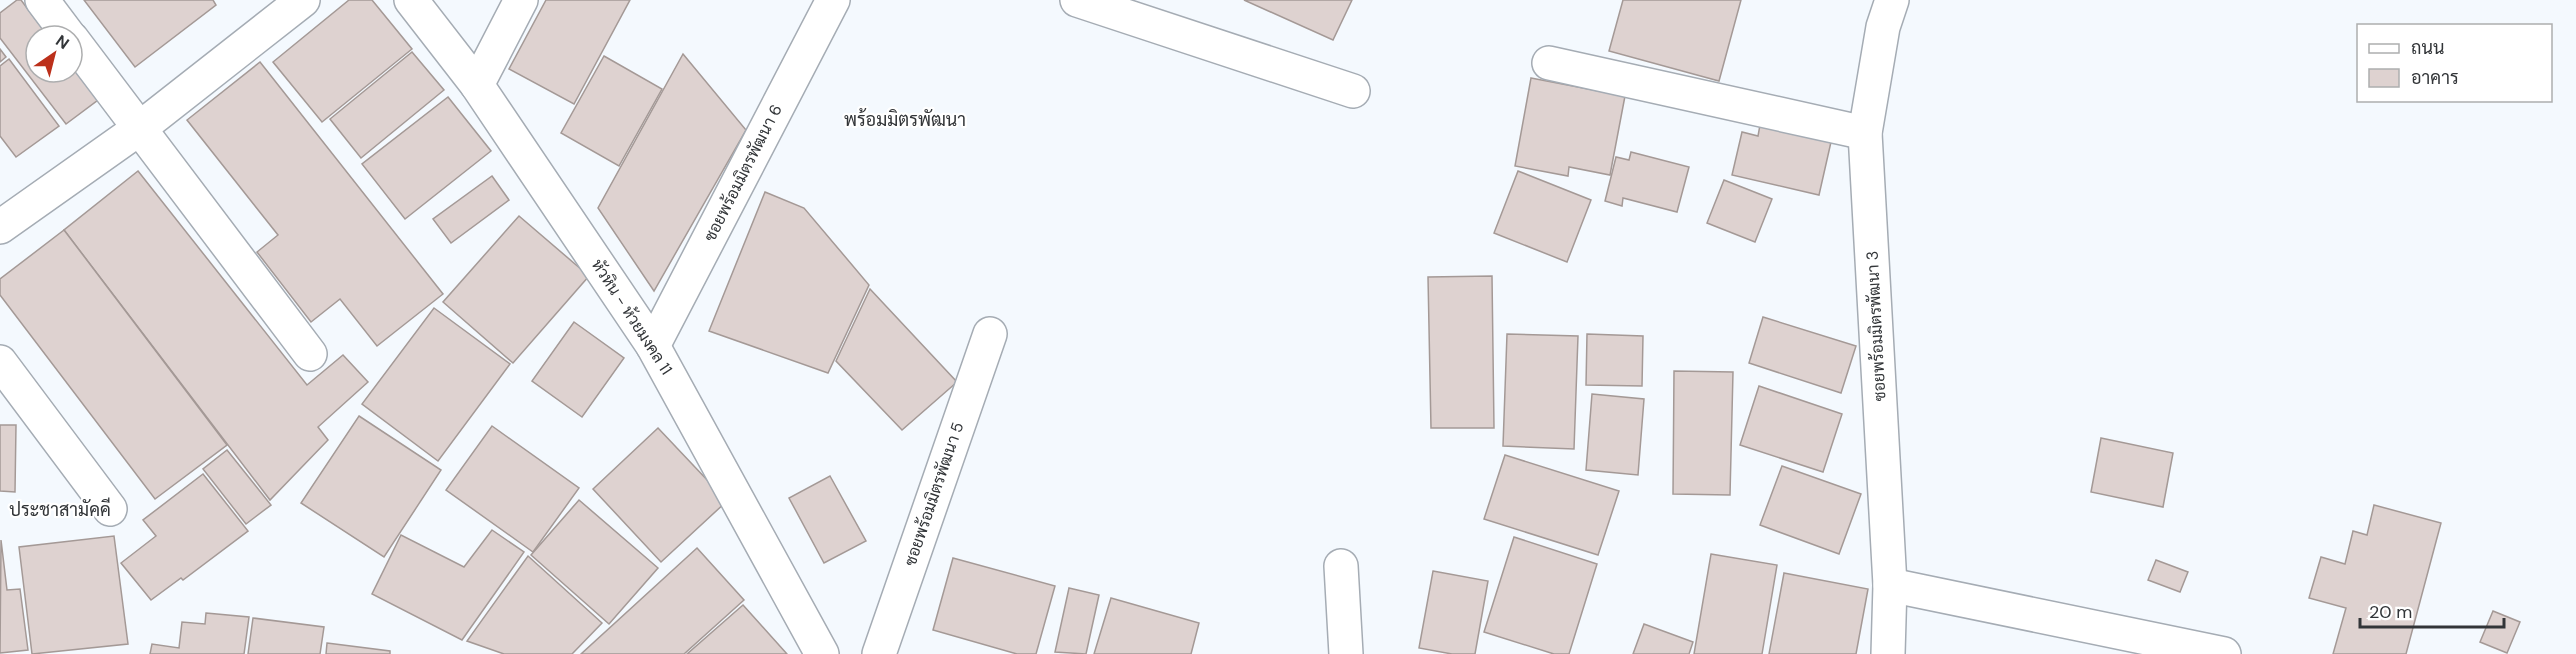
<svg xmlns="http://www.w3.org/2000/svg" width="2576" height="654" viewBox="0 0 2576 654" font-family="'DM Sans',Sarabun,sans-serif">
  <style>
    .building { fill: #ded2d0; stroke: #a49996; stroke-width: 1.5 }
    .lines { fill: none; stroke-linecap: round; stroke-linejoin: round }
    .street-casing { stroke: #a5acb4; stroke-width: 36 }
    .secondary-casing { stroke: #a5acb4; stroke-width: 36 }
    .street { stroke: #fff; stroke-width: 33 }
    .secondary { stroke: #fff; stroke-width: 33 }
    .labels { text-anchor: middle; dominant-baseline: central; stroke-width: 4.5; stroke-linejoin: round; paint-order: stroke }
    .street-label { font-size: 16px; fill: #323538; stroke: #fff }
    .neighbourhood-label { font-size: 18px; fill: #323538; stroke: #fff }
  </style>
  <rect width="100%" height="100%" fill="#f4f9fe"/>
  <g class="building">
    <path d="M17,0H21L48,36H36V72H72V67L98,100L66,124L0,38V13Z"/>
    <path d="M84,0H213L216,5L135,67Z"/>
    <path d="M349,0H372L412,49L322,122L273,62Z"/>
    <path d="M546,0H630L574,104L509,69Z"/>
    <path d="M1244,0H1352L1333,40Z"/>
    <path d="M1623,0H1741L1719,81L1609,51Z"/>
    <path d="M0,49L6,57L0,62Z"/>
    <path d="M412,52L444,90L361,158L330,119Z"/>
    <path d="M683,54L746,130L654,291L598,208Z"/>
    <path d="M604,56L662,89L619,166L561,133Z"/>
    <path d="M9,59L59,126L16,157L0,136V66Z"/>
    <path d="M260,62L443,294L377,346L340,299L311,322L257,252L278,235L187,120Z"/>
    <path d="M1531,78L1625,96L1610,175L1569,167L1568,176L1515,166Z"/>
    <path d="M448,97L491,151L405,219L362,164Z"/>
    <path d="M1760,125L1831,142L1819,195L1732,175L1742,132L1758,136Z"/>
    <path d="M1631,152L1689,167L1677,212L1623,198L1622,206L1605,201L1616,157L1629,160Z"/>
    <path d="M138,171L307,385L343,355L368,382L318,427L328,440L270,500L64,230Z"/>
    <path d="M1518,171L1591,200L1567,262L1494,233Z"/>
    <path d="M492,176L509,200L451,243L433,219Z"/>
    <path d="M1724,180L1772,199L1755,242L1707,223Z"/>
    <path d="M765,192L804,208L869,285L828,373L709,331Z"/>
    <path d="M519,216L589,276L513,363L443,302Z"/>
    <path d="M64,230L227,445L155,499L0,295V279Z"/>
    <path d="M1492,276L1494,428H1431L1428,277Z"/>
    <path d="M870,289L957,382L902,430L836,361Z"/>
    <path d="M434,308L510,364L438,461L362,404Z"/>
    <path d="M1763,317L1856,346L1841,393L1749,363Z"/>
    <path d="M574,322L624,358L582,417L532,381Z"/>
    <path d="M1507,334L1578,336L1574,449L1503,446Z"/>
    <path d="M1587,334L1643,336L1642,386L1586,385Z"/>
    <path d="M1674,371L1733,372L1730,495L1673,494Z"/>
    <path d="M1759,386L1842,414L1823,472L1740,445Z"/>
    <path d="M1592,394L1644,399L1638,475L1586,470Z"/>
    <path d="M359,416L441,470L384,557L301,503Z"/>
    <path d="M0,425H16L15,492L0,491Z"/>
    <path d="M492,426L579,488L533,552L446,490Z"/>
    <path d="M658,428L727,501L661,562L593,489Z"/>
    <path d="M2101,438L2173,453L2163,507L2091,492Z"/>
    <path d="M227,450L271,505L246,524L203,469Z"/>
    <path d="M1505,455L1619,491L1598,555L1484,519Z"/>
    <path d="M1782,466L1861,494L1839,554L1760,525Z"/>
    <path d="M203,474L248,531L183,580L181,578L151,600L121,563L156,536L143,520Z"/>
    <path d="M830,476L866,541L824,563L789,498Z"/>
    <path d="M579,500L658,568L609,624L531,555Z"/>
    <path d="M2374,505L2441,523L2406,654H2333L2346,608L2309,598L2321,557L2345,564L2353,531L2367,535Z"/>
    <path d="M492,530L524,552L462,640L372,594L401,535L464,567Z"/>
    <path d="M114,536L128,644L32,654L19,547Z"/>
    <path d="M1514,537L1597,564L1569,654H1554L1484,632Z"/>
    <path d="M1,540L7,590L20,589L28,650L0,653Z"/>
    <path d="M697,548L744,600L684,654H581Z"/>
    <path d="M1711,554L1777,565L1762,654H1694Z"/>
    <path d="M528,556L602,623L572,654H504L467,641Z"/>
    <path d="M953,558L1055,586L1036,654H1017L933,630Z"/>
    <path d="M2156,560L2188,572L2180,592L2148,580Z"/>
    <path d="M1433,571L1488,581L1475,654H1452L1419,648Z"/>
    <path d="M1784,573L1868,589L1856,654H1769Z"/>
    <path d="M1069,588L1099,595L1086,654L1055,652Z"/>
    <path d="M1111,598L1199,623L1191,654H1094Z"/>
    <path d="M743,605L787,654H687Z"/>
    <path d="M2493,611L2520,622L2507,653L2480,642Z"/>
    <path d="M206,613L249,617L244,654H150L152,644L179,648L182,622L205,624Z"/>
    <path d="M253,618L324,627L320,654H248Z"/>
    <path d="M1644,624L1693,642L1689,654H1633Z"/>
    <path d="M327,643L390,651V654H326Z"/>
  </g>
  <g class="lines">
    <g class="street-casing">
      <g id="street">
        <path d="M42,0L69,36"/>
        <path d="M1077,0L1353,91"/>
        <path d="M72,39L310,354"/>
        <path d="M1549,63L1865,133"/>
        <path d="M477,85L521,0"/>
        <path d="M0,227L140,128L303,0"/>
        <path d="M653,346L833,0"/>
        <path d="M0,362L110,509"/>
        <path d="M1341,566L1346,654"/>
        <path d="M1890,585L2224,654"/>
        <path d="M879,654L990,334"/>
        <path d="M1888,654L1890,585L1865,133L1883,27L1892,0"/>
      </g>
    </g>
    <g class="secondary-casing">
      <path id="secondary" d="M411,0L477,85L653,346L822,654"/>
    </g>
    <use href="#street" class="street"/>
    <use href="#secondary" class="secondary"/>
  </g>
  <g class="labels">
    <g class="street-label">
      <text transform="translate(743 173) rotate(-63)">ซอยพร้อมมิตรพัฒนา 6</text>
      <text transform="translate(632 317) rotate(57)">หัวหิน - ห้วยมงคล 11</text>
      <text transform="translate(1876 326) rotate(-93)">ซอยพร้อมมิตรพัฒนา 3</text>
      <text transform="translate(934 494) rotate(-71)">ซอยพร้อมมิตรพัฒนา 5</text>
    </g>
    <g class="neighbourhood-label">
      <text x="905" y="120">พร้อมมิตรพัฒนา</text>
      <text x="60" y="510">ประชาสามัคคี</text>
    </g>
  </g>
  <rect x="2357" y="24" width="195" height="78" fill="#ffffff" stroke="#adaeaf" stroke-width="1.5"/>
  <rect x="2369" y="44" width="30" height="9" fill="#ffffff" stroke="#adaeaf" stroke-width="1.5"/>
  <text x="2411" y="54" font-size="18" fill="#323538">ถนน</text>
  <rect x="2369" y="69" width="30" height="18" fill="#ded2d0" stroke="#adaeaf" stroke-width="1.5"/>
  <text x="2411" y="84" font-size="18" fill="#323538">อาคาร</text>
  <g transform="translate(54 54) rotate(35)"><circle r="28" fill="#ffffff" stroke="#adaeaf" stroke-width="1.5"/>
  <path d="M0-4.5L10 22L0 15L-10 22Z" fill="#bc301b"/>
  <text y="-9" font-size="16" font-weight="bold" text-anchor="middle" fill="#323538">N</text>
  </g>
  <path d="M2360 618v9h144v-9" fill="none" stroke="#323538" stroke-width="3"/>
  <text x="2369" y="618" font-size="18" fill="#323538" stroke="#ffffff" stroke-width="4.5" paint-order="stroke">20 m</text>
</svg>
